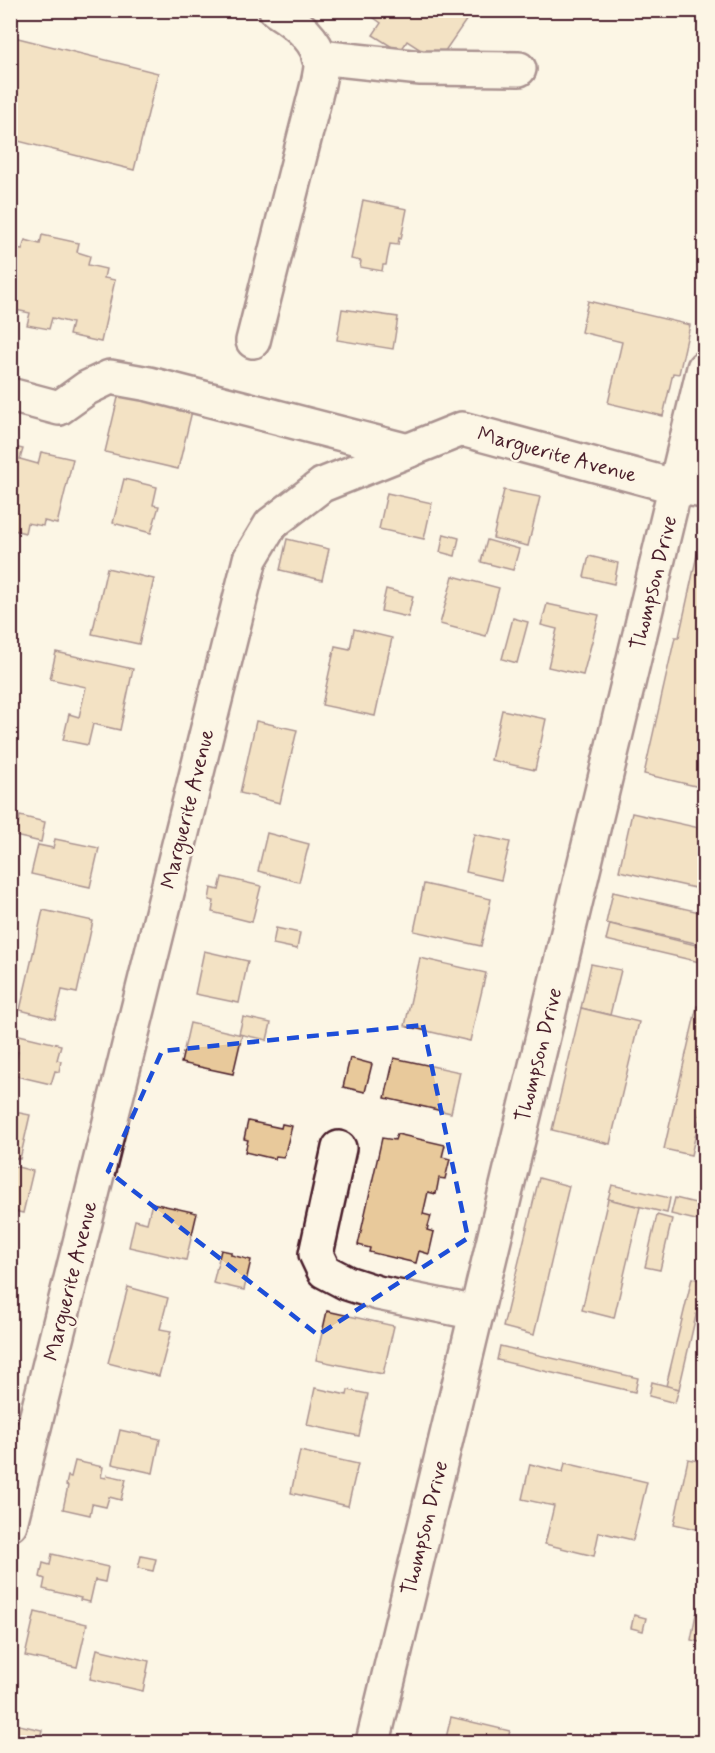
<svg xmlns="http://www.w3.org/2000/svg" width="715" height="1753" viewBox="0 0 715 1753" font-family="Mynerve,sans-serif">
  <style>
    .building { fill: #e8c99b; stroke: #4a1f2b; stroke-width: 1.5 }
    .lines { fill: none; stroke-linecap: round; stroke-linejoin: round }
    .minor-casing { stroke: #4a1f2b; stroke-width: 38 }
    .minor { stroke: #fcf5e5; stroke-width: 33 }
    .marked { fill: none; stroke: #1d4ed8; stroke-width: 4.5; stroke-dasharray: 12 8; stroke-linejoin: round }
    .labels { text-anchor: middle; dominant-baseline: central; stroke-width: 5; stroke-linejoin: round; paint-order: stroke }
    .street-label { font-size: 21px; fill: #4a1f2b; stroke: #fcf5e5 }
  </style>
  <rect width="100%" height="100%" fill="#fcf5e5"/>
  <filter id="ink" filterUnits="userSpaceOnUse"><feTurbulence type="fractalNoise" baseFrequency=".0167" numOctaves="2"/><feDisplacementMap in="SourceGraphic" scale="12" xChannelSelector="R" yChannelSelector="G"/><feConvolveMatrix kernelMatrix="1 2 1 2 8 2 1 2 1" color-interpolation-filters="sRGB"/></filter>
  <g filter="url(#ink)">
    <g class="building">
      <path d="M363,10H460L469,16L438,61L407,41L400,52L373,35L381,23Z"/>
      <path d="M10,36L158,73L134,170L10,139Z"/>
      <path d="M363,200L407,209L401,239L399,238L398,245L390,244L386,265H383L382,271L360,267L361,261L351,259Z"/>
      <path d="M42,235L79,243L77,252L90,256L88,265L106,269L104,278L115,280L101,342L69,335L72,323L52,318L49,329L27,325L30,313L11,309L10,314V247L22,250L25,240L40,244Z"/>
      <path d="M588,301L690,325L679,374L673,373L663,416L608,403L622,342L581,332Z"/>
      <path d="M342,309L398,317L393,349L337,340Z"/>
      <path d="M121,385L194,403L178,469L105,452Z"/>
      <path d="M10,446L23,449L20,459L38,464L41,452L73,459L57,524L44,521L43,526L27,523L25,533L10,529Z"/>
      <path d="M124,479L157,487L153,505L159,506L151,533L113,523Z"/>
      <path d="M504,490L540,497L528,546L493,538Z"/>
      <path d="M387,493L432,503L424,539L379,529Z"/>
      <path d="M704,523V788L644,774L675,637H679Z"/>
      <path d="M444,534L459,538L455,556L440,552Z"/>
      <path d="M287,539L329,549L322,580L280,570Z"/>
      <path d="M487,540L519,549L513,570L481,562Z"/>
      <path d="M589,556L618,563L614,584L584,577Z"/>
      <path d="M107,568L154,579L139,644L92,634Z"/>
      <path d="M453,576L499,588L486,636L440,624Z"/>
      <path d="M386,589L413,596L408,617L381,611Z"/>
      <path d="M547,604L599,615L583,675L548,667L557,629L541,625Z"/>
      <path d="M513,618L528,622L517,663L502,659Z"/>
      <path d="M354,629L392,638L375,716L322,705L335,646L350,649Z"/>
      <path d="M56,652L133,669L120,730L93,724L88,745L63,740L69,714L79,717L86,687L50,679Z"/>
      <path d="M502,710L546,719L535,770L491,760Z"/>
      <path d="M256,721L297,730L280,803L240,793Z"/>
      <path d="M632,813L704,829V890L619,871Z"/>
      <path d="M20,816L45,822L41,842L15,836Z"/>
      <path d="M267,833L309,844L299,882L258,871Z"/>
      <path d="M474,834L510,842L501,880L466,872Z"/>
      <path d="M55,839L99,848L90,887L31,874L38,845L53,848Z"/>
      <path d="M222,877L261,886L252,922L212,912L214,901L209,900L211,888L219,890Z"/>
      <path d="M424,884L491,899L481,946L414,931Z"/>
      <path d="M613,892L704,913V945L606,923Z"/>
      <path d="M43,910L93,921L77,993L62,990L55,1019L20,1010Z"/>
      <path d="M610,924L704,947V963L606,940Z"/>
      <path d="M276,928L300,933L297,949L273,944Z"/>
      <path d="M204,951L248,961L239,1003L195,994Z"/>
      <path d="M420,958L486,973L470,1041L405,1026Z"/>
      <path d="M591,964L621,970L610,1015L581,1008Z"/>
      <path d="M697,1006L704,1008V1099L691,1155L664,1149Z"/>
      <path d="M581,1008L639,1022L610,1144L552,1130Z"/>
      <path d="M243,1017L271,1023L267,1040L239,1034Z"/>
      <path d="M190,1023L242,1035L233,1074L181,1063Z"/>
      <path d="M11,1033L61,1045L57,1060L61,1061L59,1072L55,1071L51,1084L12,1075L18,1052L10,1051Z"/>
      <path d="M350,1058L372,1064L365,1092L343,1087Z"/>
      <path d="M394,1058L460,1072L451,1113L385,1098Z"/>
      <path d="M10,1111L30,1115L20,1159L10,1157Z"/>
      <path d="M248,1121L281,1128L282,1124L292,1126L284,1157L276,1156L275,1159L245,1152L248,1140L244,1139Z"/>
      <path d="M397,1134L445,1145L442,1157L450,1159L445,1179L439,1178L436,1194L428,1192L423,1214L431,1216L427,1230L434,1232L429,1254L419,1251L416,1263L369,1252L370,1248L358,1245L382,1138L395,1140Z"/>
      <path d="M10,1165L33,1171L23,1213L10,1210Z"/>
      <path d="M539,1178L569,1186L534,1335L503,1327Z"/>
      <path d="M612,1185L670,1198L667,1213L608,1199Z"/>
      <path d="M675,1198L704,1205V1222L671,1214Z"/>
      <path d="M608,1199L640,1207L614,1318L582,1310Z"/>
      <path d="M152,1203L197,1213L186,1260L129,1247L135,1220L147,1223Z"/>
      <path d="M657,1215L672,1219L660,1270L645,1267Z"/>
      <path d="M221,1250L231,1252V1255L251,1260L244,1290L213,1283Z"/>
      <path d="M692,1278L704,1281L679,1389L666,1386Z"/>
      <path d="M128,1287L168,1298L160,1329L171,1331L159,1376L108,1363Z"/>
      <path d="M327,1311L394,1326L383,1374L316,1360Z"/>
      <path d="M500,1346L638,1378L635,1392L497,1360Z"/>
      <path d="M652,1382L679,1389L675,1403L649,1396Z"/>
      <path d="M315,1388L347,1395L348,1390L368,1394L359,1436L307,1425Z"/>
      <path d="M120,1430L160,1439L153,1473L112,1464Z"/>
      <path d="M300,1451L358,1464L348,1506L291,1493Z"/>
      <path d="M688,1459L704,1462V1513L701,1530L674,1524Z"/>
      <path d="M75,1461L103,1467L101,1477L106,1478L107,1475L126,1479L121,1500L109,1497L106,1507L92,1504L90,1515L63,1509L68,1486L66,1485L68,1476L71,1477Z"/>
      <path d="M565,1463L647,1482L633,1540L599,1532L594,1556L545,1544L554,1506L522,1499L530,1464L563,1472Z"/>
      <path d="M52,1554L108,1567L105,1582L95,1580L90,1602L80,1600L81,1598L43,1589L45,1579L40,1577L43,1563L50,1565Z"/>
      <path d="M141,1556L156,1559L153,1571L138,1568Z"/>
      <path d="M35,1612L87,1624L77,1667L25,1656Z"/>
      <path d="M696,1614L704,1616V1643L691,1640Z"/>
      <path d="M634,1615L646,1618L643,1631L631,1628Z"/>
      <path d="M97,1649L149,1661L143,1691L90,1679Z"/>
      <path d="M451,1717L510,1731L507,1742H445Z"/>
      <path d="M10,1723L42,1730L39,1742H10Z"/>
    </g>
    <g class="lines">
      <g class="minor-casing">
        <g id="minor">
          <path d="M319,57L421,68L519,69"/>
          <path d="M253,341L318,84C319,78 321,71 321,65C320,41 295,22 276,10"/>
          <path d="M10,395L59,408L87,388L110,377L149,384L408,451"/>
          <path d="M339,1148L316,1254L324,1271L347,1283L378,1293L477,1313"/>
          <path d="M10,1524L250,559L271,524L322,485L462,429L677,487L704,491"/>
          <path d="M373,1742L704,368"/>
        </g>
      </g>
      <use href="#minor" class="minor"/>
    </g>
  </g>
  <path d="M0 0H715V1753H0ZM423,1025L468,1238L318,1335L108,1171L162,1051Z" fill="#fcf5e5" fill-opacity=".55" fill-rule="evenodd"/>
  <path class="marked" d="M423,1025L468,1238L318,1335L108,1171L162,1051Z"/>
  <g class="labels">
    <g class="street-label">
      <text transform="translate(557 455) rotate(15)">Marguerite Avenue</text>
      <text transform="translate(654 583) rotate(-76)">Thompson Drive</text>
      <text transform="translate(188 809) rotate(-76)">Marguerite Avenue</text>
      <text transform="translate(539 1055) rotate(-76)">Thompson Drive</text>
      <text transform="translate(71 1281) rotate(-76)">Marguerite Avenue</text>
      <text transform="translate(425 1528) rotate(-76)">Thompson Drive</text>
    </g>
  </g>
  <rect width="715" height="1753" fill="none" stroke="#fcf5e5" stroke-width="36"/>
  <rect x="18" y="18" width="679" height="1717" fill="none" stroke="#4a1f2b" stroke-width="2" filter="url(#ink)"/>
</svg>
